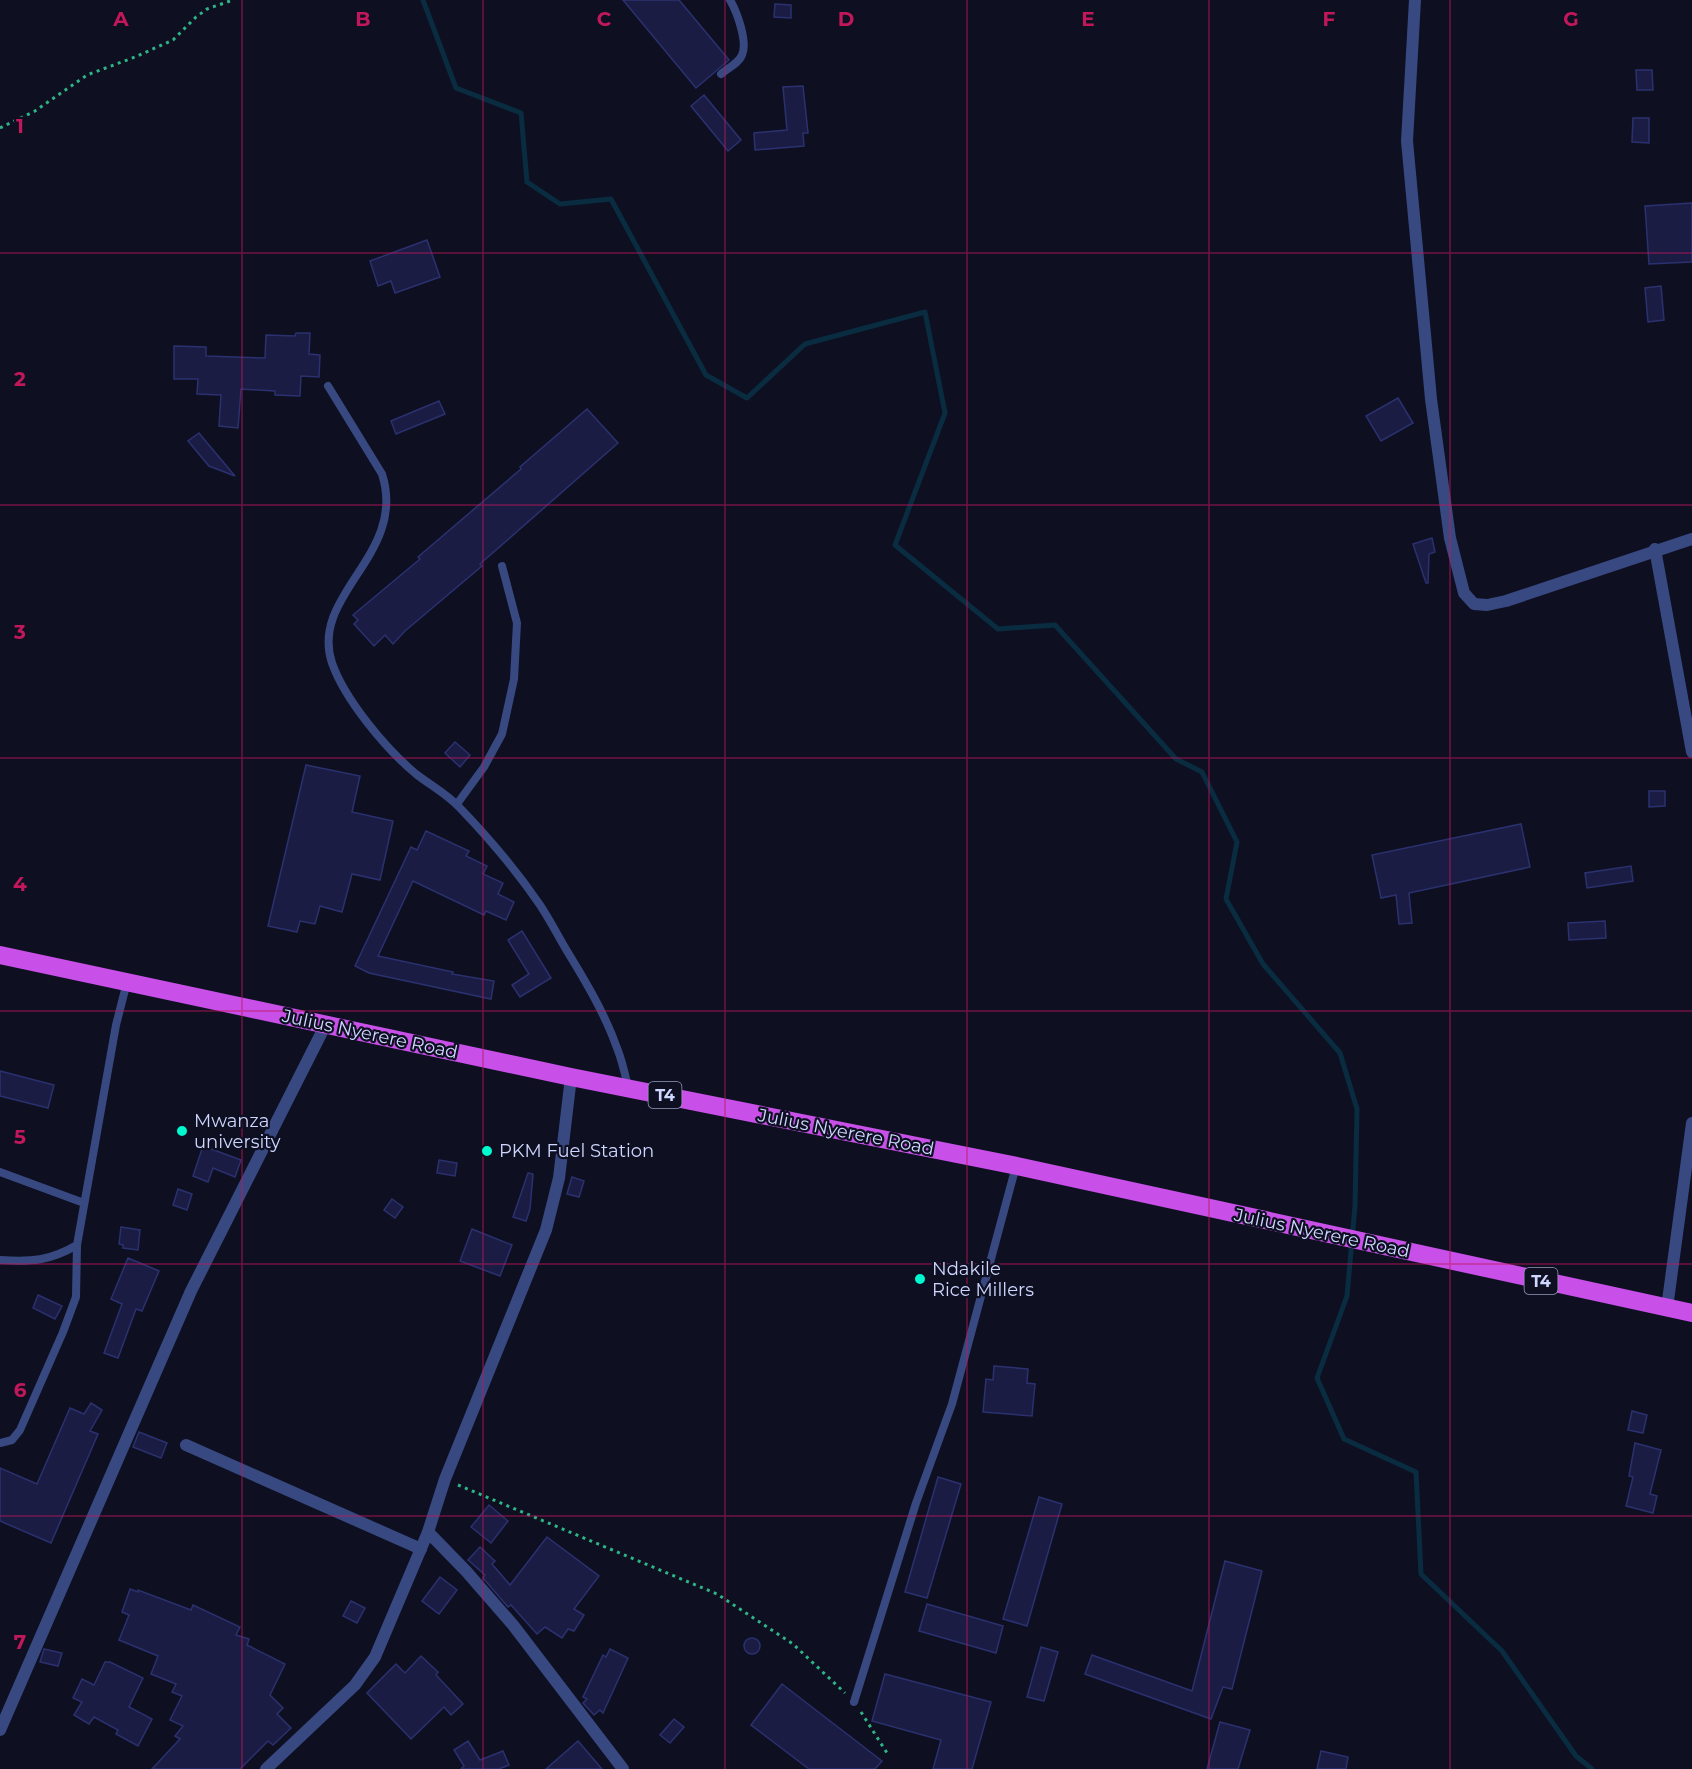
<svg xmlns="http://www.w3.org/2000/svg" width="1692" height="1769" viewBox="0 0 1692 1769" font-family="Montserrat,sans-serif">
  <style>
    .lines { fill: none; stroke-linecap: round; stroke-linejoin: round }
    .stream { stroke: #092c40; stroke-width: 5 }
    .building { fill: #1a1c43; stroke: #2b316f; stroke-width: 1.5 }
    .path { stroke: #2eb487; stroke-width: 3; stroke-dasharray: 3 4.5; stroke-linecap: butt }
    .service { stroke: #384982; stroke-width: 8 }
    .minor { stroke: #384982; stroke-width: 12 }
    .trunk { stroke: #c850e8; stroke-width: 18 }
    .grid { fill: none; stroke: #c2185b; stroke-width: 1.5; stroke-opacity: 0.55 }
    .poi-dot { fill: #00facf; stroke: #0e1022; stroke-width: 2 }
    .labels { text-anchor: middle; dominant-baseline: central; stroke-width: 4.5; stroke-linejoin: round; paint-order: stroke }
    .shield { fill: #0e1022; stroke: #959bbd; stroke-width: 1.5 }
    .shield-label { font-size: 16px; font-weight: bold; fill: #cfd6ff }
    .street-label { font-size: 18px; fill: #cfd6ff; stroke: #0e1022 }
    .poi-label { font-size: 18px; fill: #cfd6ff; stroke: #0e1022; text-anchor: start }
    .grid-label { font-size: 20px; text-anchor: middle; font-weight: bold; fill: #c2185b; stroke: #0e1022; stroke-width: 4.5; stroke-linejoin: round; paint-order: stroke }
  </style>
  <rect width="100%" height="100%" fill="#0e1022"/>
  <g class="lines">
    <path class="stream" d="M423,0L456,88L521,113L527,182L560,204L611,199L706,375L747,398L805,344L925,312L945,413L895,545L998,629L1055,625L1176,759L1202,772L1237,842L1226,899L1263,964L1340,1053L1357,1109L1355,1206L1347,1296L1317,1378L1344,1439L1416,1472L1421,1574L1502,1651L1576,1756L1592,1769"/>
  </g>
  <g class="building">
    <path d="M623,0H679L729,60L696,88Z"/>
    <path d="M775,4L791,5V18L774,17Z"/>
    <path d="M1636,70H1652L1653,90H1637Z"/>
    <path d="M803,86L808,133H803L804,146L755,150L754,133L787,130L783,87Z"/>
    <path d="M704,95L741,140L728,151L691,106Z"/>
    <path d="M1633,118H1649V143L1632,142Z"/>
    <path d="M1692,203V262L1649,264L1645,206Z"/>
    <path d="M427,240L440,277L395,293L391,281L378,286L370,261Z"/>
    <path d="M1661,286L1664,320L1648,322L1645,288Z"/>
    <path d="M296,333H310L309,354L320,355L319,377L301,376L300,396L275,395V391L241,389L238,428L219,426L221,395L197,394L198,379H174V346L206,347V356L265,358L266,335L295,336Z"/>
    <path d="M1398,398L1413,423L1381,441L1366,416Z"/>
    <path d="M439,401L445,414L396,434L391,421Z"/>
    <path d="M587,409L618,443L480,564L482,566L405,631L393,644L385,635L374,646L354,624L358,620L353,615L420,559L418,557L521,469L520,467Z"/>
    <path d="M199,433L208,444L235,476L209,466L188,441Z"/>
    <path d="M1432,538L1435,552L1429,554L1428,583H1426L1413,544Z"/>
    <path d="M455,742L470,755L460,767L445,753Z"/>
    <path d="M306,765L360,776L352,812L393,821L380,880L352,874L342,912L320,906L315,924L300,921L297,932L268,926Z"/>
    <path d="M1649,791H1665V806L1649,807Z"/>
    <path d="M1521,824L1530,867L1409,893L1412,923L1399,924L1396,895L1381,898L1372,855Z"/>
    <path d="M426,831L469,851L466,856L487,866L483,874L503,883L498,894L514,902L506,920L486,911L484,915L413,881L378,956L453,972L452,974L494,981L491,999L369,973L355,966L411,847L417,850Z"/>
    <path d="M1631,866L1633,881L1587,888L1585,873Z"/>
    <path d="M1605,921L1606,938L1569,940L1568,923Z"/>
    <path d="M522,931L551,978L520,997L512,985L529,974L508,940Z"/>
    <path d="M0,1071L54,1085L48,1108L0,1096Z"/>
    <path d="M203,1146L241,1160L235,1177L213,1168L208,1182L193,1176Z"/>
    <path d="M439,1160L457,1163L455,1176L437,1173Z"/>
    <path d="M528,1173L533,1174L530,1209L526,1221L513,1217Z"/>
    <path d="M572,1177L584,1181L579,1197L567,1194Z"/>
    <path d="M178,1189L192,1194L187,1210L173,1205Z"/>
    <path d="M392,1199L403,1207L395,1218L384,1210Z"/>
    <path d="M121,1227L140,1230L138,1250L123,1248V1245L119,1244Z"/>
    <path d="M472,1229L512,1245L500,1276L460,1261Z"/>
    <path d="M128,1258L159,1271L142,1311L136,1309L118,1358L104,1353L122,1304L111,1299Z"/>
    <path d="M38,1295L62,1306L55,1319L33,1308Z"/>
    <path d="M994,1366L1028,1369L1027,1383L1035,1384L1032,1416L983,1412L986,1379L993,1380Z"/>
    <path d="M91,1403L102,1410L90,1431L98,1434L51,1543L0,1521V1468L37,1484L70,1408L84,1414Z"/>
    <path d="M1632,1411L1647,1415L1643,1433L1628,1430Z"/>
    <path d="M139,1432L167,1443L161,1458L133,1447Z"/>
    <path d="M1635,1443L1661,1450L1650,1494L1657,1496L1653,1513L1626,1506L1633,1477L1629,1476Z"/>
    <path d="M938,1477L961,1484L927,1598L905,1592Z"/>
    <path d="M1039,1497L1062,1504L1027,1626L1003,1619Z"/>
    <path d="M489,1505L508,1521L491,1543L471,1527Z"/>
    <path d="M547,1537L599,1576L574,1609L584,1615L574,1631L568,1629L562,1638L545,1627L537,1634L511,1605L508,1607L483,1578L485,1575L468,1560L480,1547L495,1561L492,1564L510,1585Z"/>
    <path d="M1225,1561L1262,1571L1232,1689L1223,1687L1211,1719L1085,1674L1092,1655L1192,1691Z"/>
    <path d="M440,1577L457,1590L439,1614L422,1601Z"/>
    <path d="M130,1589L138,1592V1590L191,1610L193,1605L240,1627L236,1635L249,1639L247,1645L285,1664L270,1695L283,1708L277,1714L291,1728L273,1745L268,1741L240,1769H152L180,1739L175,1736L183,1726L170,1720L182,1696L172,1692L176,1684L151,1674L158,1656L119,1640L129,1615L122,1612Z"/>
    <path d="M351,1601L365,1608L357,1623L343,1616Z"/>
    <path d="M927,1604L1003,1626L996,1653L919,1631Z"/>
    <circle cx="752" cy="1646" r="8"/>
    <path d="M1041,1647L1058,1652L1044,1701L1027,1697Z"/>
    <path d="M44,1649L62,1653L58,1666L40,1662Z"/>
    <path d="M610,1649L628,1658L603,1713L600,1710L594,1715L583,1703L587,1699L583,1697L603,1655L606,1657Z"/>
    <path d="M421,1656L438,1672L436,1675L463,1704L451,1715L444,1707L411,1739L367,1693L396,1664L405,1673Z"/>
    <path d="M105,1662H110L143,1678L129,1707L152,1719L138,1746L116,1734L118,1730L94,1717L89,1724L74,1715L82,1702L73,1698L82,1679L94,1685Z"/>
    <path d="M885,1674L991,1702L972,1769H933L941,1740L872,1721Z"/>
    <path d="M782,1684L882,1761L875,1769H809L751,1725Z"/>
    <path d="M674,1719L684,1727L670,1743L660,1735Z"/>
    <path d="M1220,1722L1250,1730L1238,1769H1207Z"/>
    <path d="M468,1741L480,1760L503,1751L509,1765L499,1769H461L464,1766L454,1750Z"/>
    <path d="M578,1741L602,1769H546Z"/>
    <path d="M1321,1751L1348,1757L1346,1769H1317Z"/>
  </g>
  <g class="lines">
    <g class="path">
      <path d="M0,128L35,111L87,75L135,57L173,40L196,17L207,9L233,0"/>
      <path d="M458,1485L717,1594L793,1644L845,1693"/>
      <path d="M861,1712L887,1753"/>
    </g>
    <g class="service">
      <path d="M721,74C728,68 739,63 742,55C748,42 737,12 730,0"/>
      <path d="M328,386L382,474C408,555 309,594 332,663C345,700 386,749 416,774C430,785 447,794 459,807C488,837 516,870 540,905C550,920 558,936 567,951C586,982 605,1014 617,1048C622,1060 625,1074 628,1087"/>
      <path d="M457,804L484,767L502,734L514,679L517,623L502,566"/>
      <path d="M0,1172L84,1203"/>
      <path d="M0,1260C31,1262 50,1261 77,1245"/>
      <path d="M0,1443L12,1440L20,1430L63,1332L76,1297L77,1245L116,1025L127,982"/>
      <path d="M854,1702L916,1503L952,1404L1016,1166"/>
    </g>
    <g class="minor">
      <path d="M1415,0L1407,141L1431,399L1450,538L1464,593L1474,604L1487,605L1506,601L1692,539"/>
      <path d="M1655,549L1692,752"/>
      <path d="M1667,1308L1692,1123"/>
      <path d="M186,1445L421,1549"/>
      <path d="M428,1532L466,1571L513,1625L623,1769"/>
      <path d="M0,1730L191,1291L326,1024"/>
      <path d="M266,1769L355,1685L375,1657L428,1532L445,1479L546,1230L559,1178L571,1077"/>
    </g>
    <path class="trunk" d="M0,955L571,1077L1017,1166L1692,1313"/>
  </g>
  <path class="grid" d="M242,0V1769M483,0V1769M725,0V1769M967,0V1769M1209,0V1769M1450,0V1769M0,253H1692M0,505H1692M0,758H1692M0,1011H1692M0,1264H1692M0,1516H1692"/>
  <g class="poi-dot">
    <circle cx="182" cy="1131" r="6"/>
    <circle cx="487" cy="1151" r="6"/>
    <circle cx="920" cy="1279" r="6"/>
  </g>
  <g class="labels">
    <g class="shield">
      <rect x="648.5" y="1082" width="33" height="26" rx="4.5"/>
      <rect x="1524.5" y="1268" width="33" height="26" rx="4.5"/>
    </g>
    <g class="shield-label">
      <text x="665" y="1095">T4</text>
      <text x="1541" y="1281">T4</text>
    </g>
    <g class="street-label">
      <text transform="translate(370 1034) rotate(12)">Julius Nyerere Road</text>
      <text transform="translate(846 1132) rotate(11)">Julius Nyerere Road</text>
      <text transform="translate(1322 1233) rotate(12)">Julius Nyerere Road</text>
    </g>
    <g class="poi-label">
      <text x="194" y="1121">Mwanza<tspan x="194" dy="21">university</tspan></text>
      <text x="499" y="1151">PKM Fuel Station</text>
      <text x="932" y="1269">Ndakile<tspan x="932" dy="21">Rice Millers</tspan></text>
    </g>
  </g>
  <g class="grid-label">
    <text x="121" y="26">A</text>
    <text x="363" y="26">B</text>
    <text x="604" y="26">C</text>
    <text x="846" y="26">D</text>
    <text x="1088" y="26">E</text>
    <text x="1329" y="26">F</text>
    <text x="1571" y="26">G</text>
    <text x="20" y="133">1</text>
    <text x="20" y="386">2</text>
    <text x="20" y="639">3</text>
    <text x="20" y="891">4</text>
    <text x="20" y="1144">5</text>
    <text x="20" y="1397">6</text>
    <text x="20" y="1649">7</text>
  </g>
</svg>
